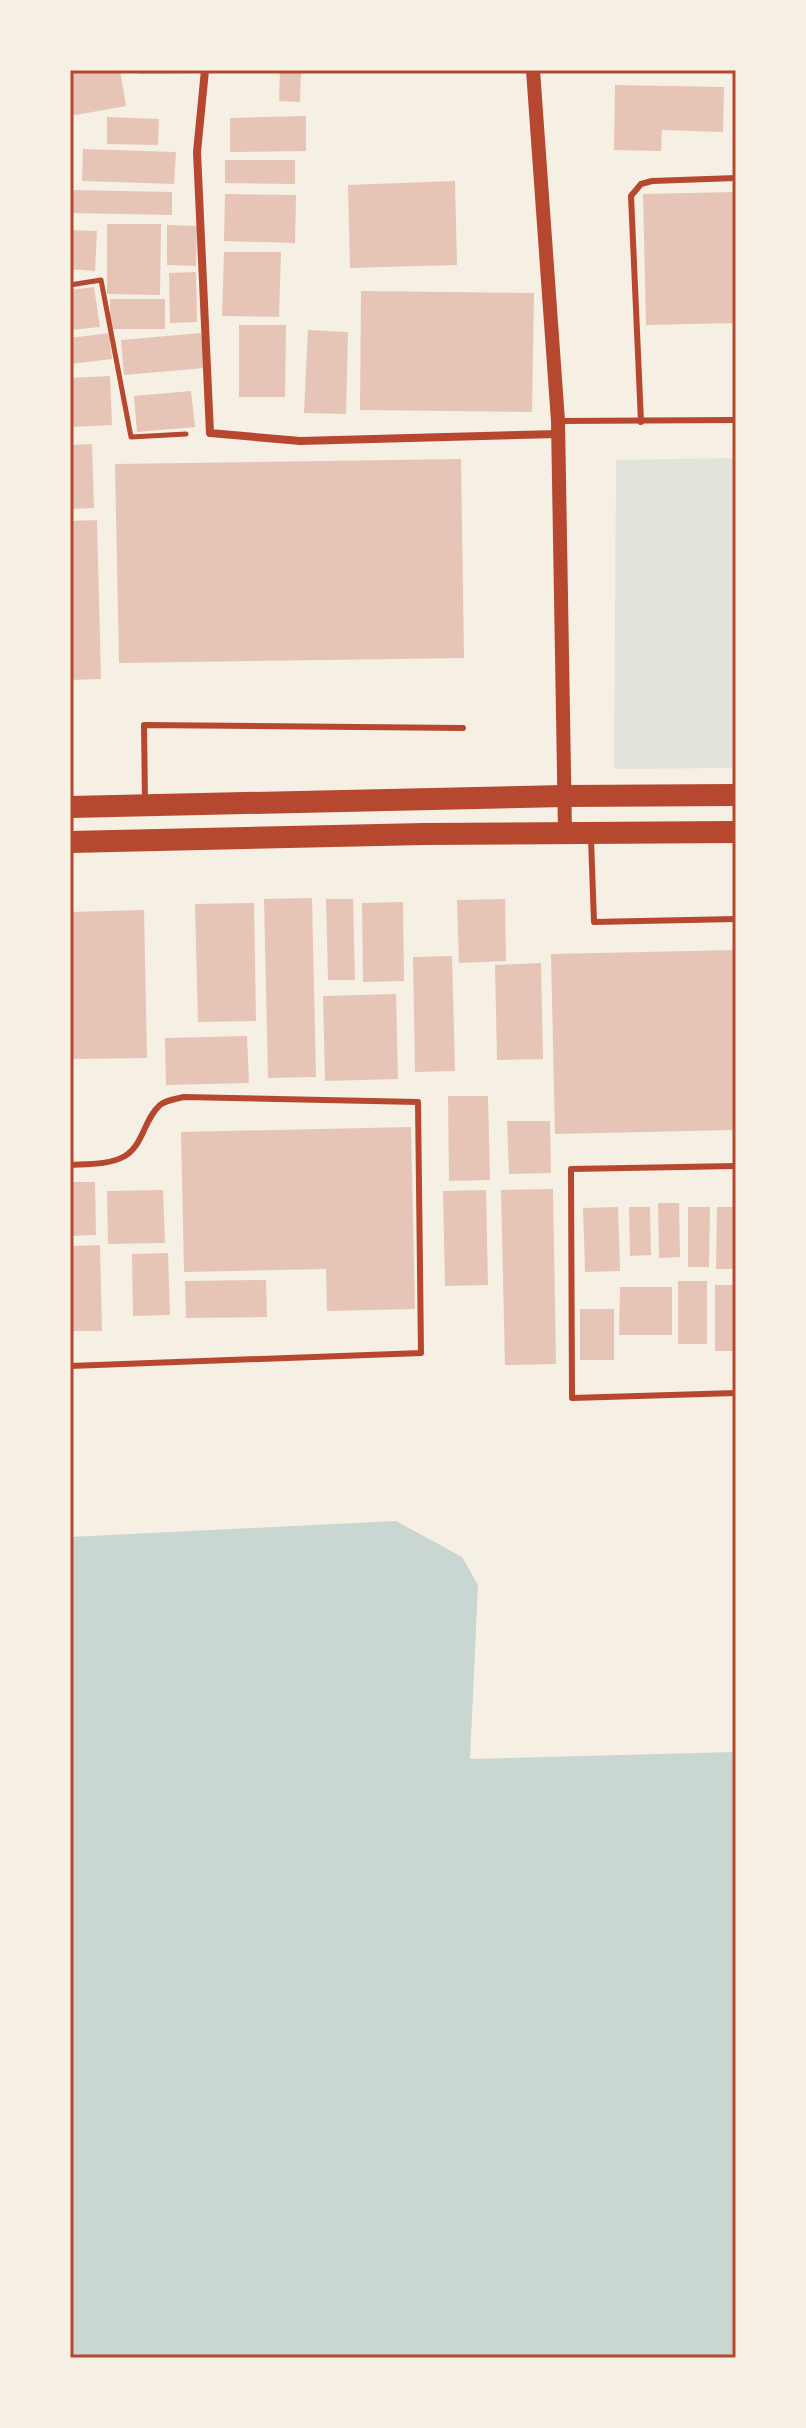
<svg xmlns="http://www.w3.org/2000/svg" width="806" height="2428" viewBox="0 0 806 2428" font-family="'Zilla Slab',serif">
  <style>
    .green { fill: #e2e4dc }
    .water { fill: #c9d6d2 }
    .building { fill: #e6c5b7 }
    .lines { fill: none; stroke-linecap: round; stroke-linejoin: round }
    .path { stroke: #b5482f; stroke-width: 5 }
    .service { stroke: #b5482f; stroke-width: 6 }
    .minor { stroke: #b5482f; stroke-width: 8 }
    .tertiary { stroke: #b5482f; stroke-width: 14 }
    .trunk { stroke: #b5482f; stroke-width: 22 }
    .neatline { fill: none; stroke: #b5482f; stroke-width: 3 }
  </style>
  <rect width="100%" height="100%" fill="#f6efe4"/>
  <path class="green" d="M736,458V768L614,769L616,460Z"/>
  <path class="water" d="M396,1521L462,1557L478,1585L470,1759L736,1752V2358H70V1537Z"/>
  <g class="building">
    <path d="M92,70H120L126,106L70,116V74Z"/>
    <path d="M140,70H192V73L140,74Z"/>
    <path d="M280,70H301L300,102L279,101Z"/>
    <path d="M615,85L724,87L723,132L662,130L661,151L614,150Z"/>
    <path d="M306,116V151L230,152V118Z"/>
    <path d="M107,117L159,119L158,145L107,144Z"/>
    <path d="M83,149L176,152L174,184L82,181Z"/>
    <path d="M225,160H295V184L225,183Z"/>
    <path d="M455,181L457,265L350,268L348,185Z"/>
    <path d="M71,190L172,192V215L70,213Z"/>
    <path d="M736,192V323L646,325L643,194Z"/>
    <path d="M225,194L296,195L295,243L224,241Z"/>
    <path d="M107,224H161L160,295L107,294Z"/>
    <path d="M167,225L197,226L196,266L167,265Z"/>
    <path d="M70,230L97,231L95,271L70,269Z"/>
    <path d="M224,252H281L279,317L222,316Z"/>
    <path d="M196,272L197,322L170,323L169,273Z"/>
    <path d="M94,287L100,327L70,330V290Z"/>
    <path d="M361,291L534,293L532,412L360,410Z"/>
    <rect x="110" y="299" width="55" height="30"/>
    <path d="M239,325H286L285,397H239Z"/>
    <path d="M308,330L348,332L346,414L304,413Z"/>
    <path d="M109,333L112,359L70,364V338Z"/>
    <path d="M201,333L205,368L124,375L121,340Z"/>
    <path d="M110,376L112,425L71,427L70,378Z"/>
    <path d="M191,391L195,427L137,432L134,396Z"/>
    <path d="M92,444L94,508L70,509V445Z"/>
    <path d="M461,459L464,658L119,663L115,464Z"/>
    <path d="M97,520L101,679L70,680V521Z"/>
    <path d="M312,898L316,1077L268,1078L264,899Z"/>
    <path d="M326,899H353L355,980H328Z"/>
    <path d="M505,899L506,961L459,963L457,900Z"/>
    <path d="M403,902L404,981L363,982L362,903Z"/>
    <path d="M254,903L256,1021L198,1022L195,904Z"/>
    <path d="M144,910L147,1058L70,1059V912Z"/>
    <path d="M736,950V1130L555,1134L551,954Z"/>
    <path d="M452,956L455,1071L415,1072L413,957Z"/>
    <path d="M541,963L543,1059L497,1060L495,965Z"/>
    <path d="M396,994L398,1079L325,1081L323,996Z"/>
    <path d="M247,1036L249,1083L166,1085L165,1038Z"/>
    <path d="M448,1096H488L490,1180L449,1181Z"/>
    <path d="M507,1121H550L551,1173L509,1174Z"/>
    <path d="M411,1127L415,1309L327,1311L326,1269L184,1272L181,1132Z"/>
    <path d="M70,1182H95L96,1235L70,1236Z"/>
    <path d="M553,1189L556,1364L505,1365L501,1190Z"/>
    <path d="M163,1190L165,1243L108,1244L107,1191Z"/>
    <path d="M486,1190L488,1285L445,1286L443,1191Z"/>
    <path d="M658,1203H679L680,1257L659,1258Z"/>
    <path d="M618,1207L620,1271L585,1272L583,1208Z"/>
    <path d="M629,1207H650L651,1255L630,1256Z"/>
    <path d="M688,1207H710L709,1267H688Z"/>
    <path d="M717,1207H734V1269H716Z"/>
    <path d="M100,1245L102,1331H70V1246Z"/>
    <path d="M168,1253L170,1315L133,1316L132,1254Z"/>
    <path d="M266,1280L267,1317L186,1318L185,1281Z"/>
    <rect x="678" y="1281" width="29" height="63"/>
    <rect x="715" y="1285" width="21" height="66"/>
    <path d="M620,1287H672V1335H619Z"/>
    <rect x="580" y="1309" width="34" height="51"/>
  </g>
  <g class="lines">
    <path class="path" d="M70,285L101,280L131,437L186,434"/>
    <g class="service">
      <path d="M560,421L736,420"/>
      <path d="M641,422L631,196L641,184L652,181L736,178"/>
      <path d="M145,801L144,725L463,728"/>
      <path d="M591,839L594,922L736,919"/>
      <path d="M70,1165C88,1164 109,1165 125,1156C144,1144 144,1119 160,1105C166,1100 176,1099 184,1097L418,1102L421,1353L70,1366"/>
      <path d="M736,1166L571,1169L572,1398L736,1393"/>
    </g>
    <path class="minor" d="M205,70L197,152L210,433L300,441L558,434"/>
    <path class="tertiary" d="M533,70L558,421L565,832"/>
    <g class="trunk">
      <path d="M70,807L565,796L736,795"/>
      <path d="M70,842L424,834L736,832"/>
    </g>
  </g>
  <rect width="806" height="2428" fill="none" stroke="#f6efe4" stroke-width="144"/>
  <rect x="72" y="72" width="662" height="2284" class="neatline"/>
</svg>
